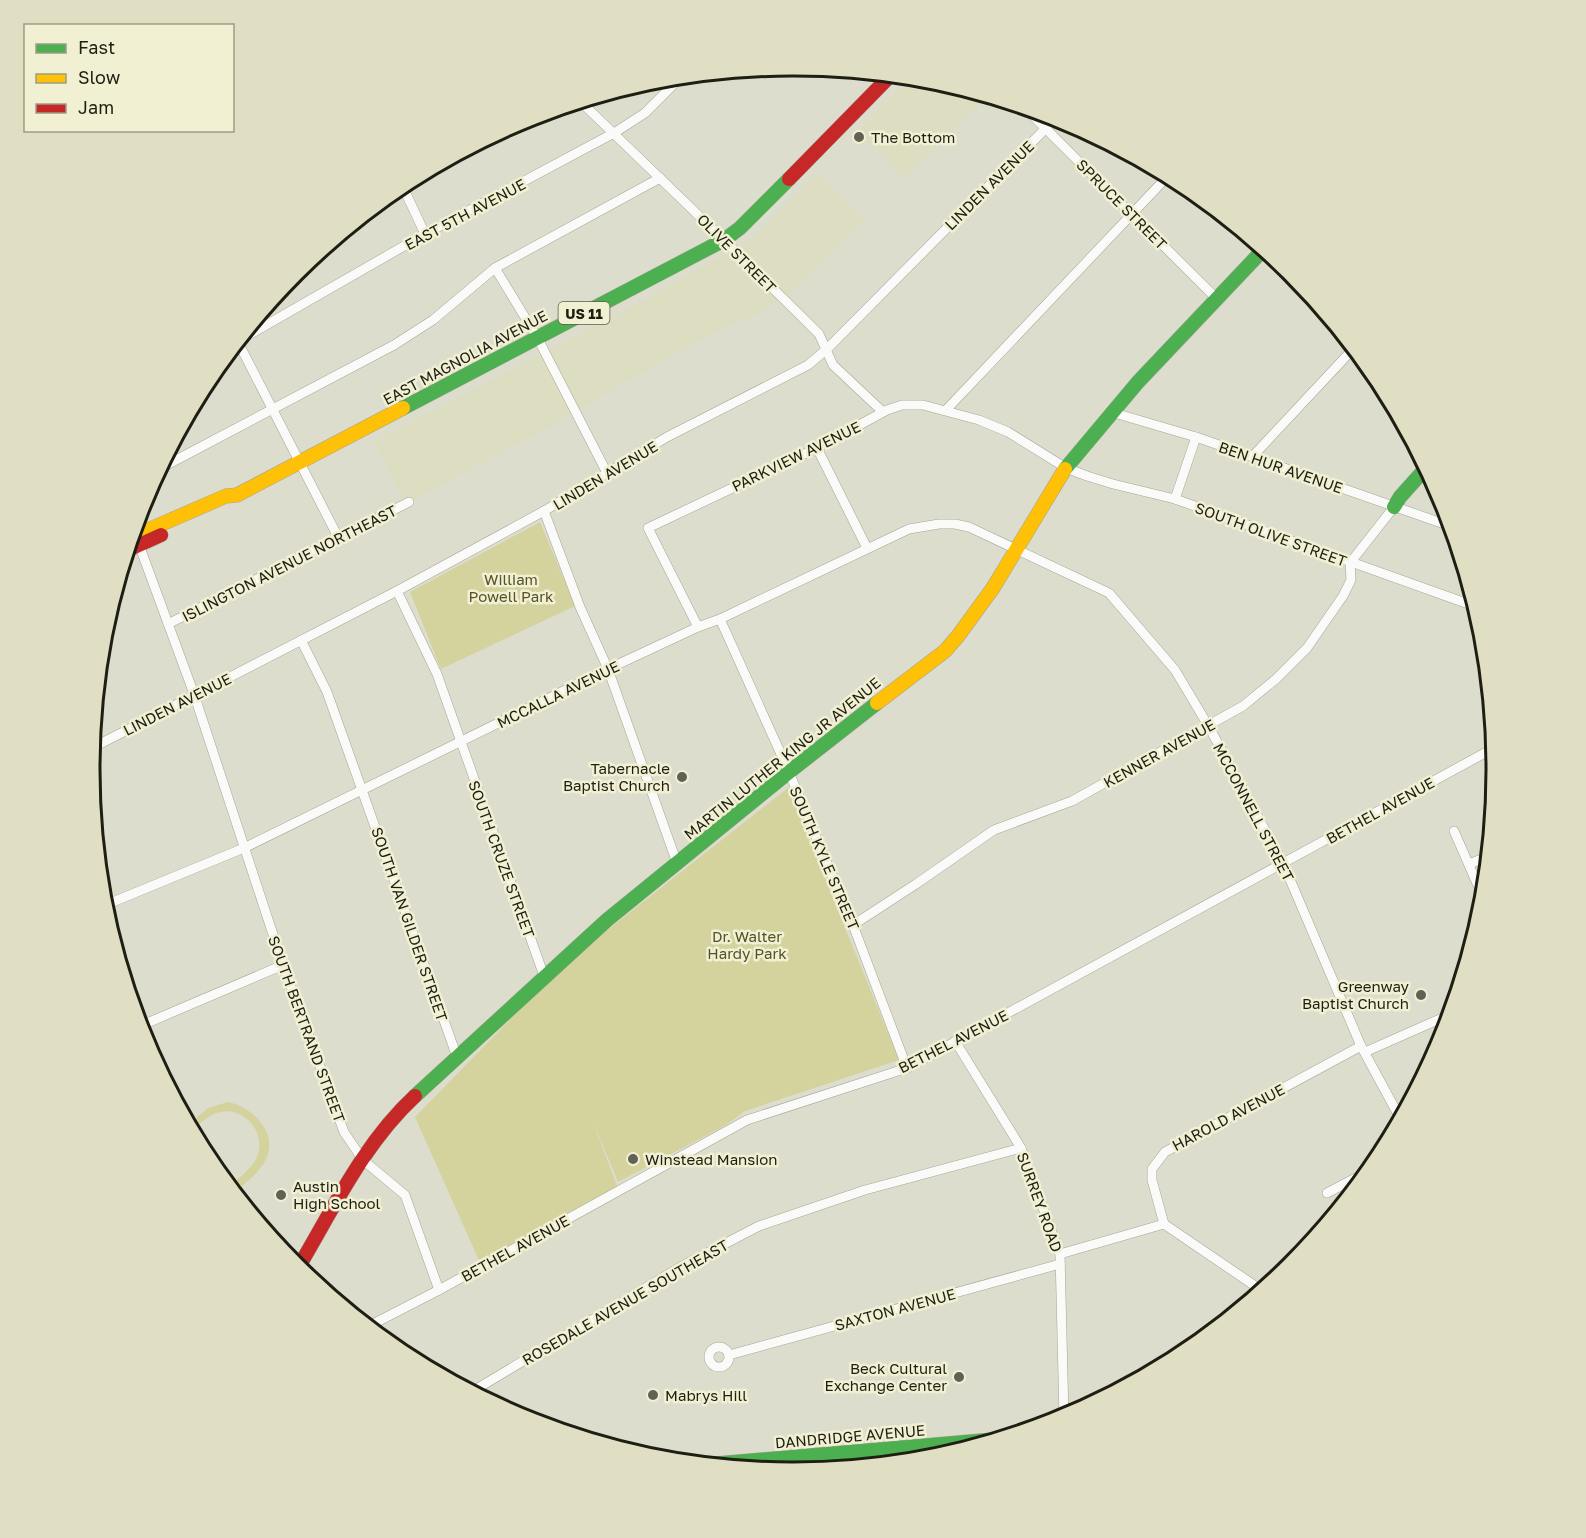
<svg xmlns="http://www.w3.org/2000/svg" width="1586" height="1538" viewBox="0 0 1586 1538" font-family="'Golos Text',sans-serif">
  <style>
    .built { fill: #ddddc1 }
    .green { fill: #d4d29d }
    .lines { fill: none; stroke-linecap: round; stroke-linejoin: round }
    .street-casing { stroke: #a5a599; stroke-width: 10 }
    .fast-casing { stroke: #a5a599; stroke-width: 15 }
    .slow-casing { stroke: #a5a599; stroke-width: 15 }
    .jam-casing { stroke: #a5a599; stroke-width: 15 }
    .street { stroke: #fafaf8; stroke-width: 9 }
    .fast { stroke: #4caf50; stroke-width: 14 }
    .slow { stroke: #ffc107; stroke-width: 14 }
    .jam { stroke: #c62828; stroke-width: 14 }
    .poi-dot { fill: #616154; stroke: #f1f0d3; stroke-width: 2 }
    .labels { text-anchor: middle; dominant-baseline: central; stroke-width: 5; stroke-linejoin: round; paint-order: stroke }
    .shield { fill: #f1f0d3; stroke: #5d5d4d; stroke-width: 1.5 }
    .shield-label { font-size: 14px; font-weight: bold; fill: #1e1e13 }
    .poi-label { font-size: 15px; fill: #1e1e13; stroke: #f1f0d3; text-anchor: start }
    .street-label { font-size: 15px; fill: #1e1e13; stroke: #f1f0d3 }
    .park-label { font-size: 15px; fill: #545226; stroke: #f1f0d3 }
    .rim { fill: none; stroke: #1e1e13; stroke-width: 3 }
  </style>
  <rect width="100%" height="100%" fill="#ddddcd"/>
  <g class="built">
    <path d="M911,78L930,80L986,96L905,178L858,131Z"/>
    <path d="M817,173L865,219L789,295L757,314L719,330L632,378L550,427L405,504L375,441L642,301L726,254L745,246Z"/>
  </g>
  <g class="green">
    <path d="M540,522L575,606L441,669L410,592Z"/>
    <path d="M788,788L899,1060L745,1111L726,1125L618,1182L592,1119L617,1186L482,1267L415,1117L544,985L601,935Z"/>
    <path d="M228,1102C253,1107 280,1134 265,1161C259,1173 245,1183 235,1192L230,1186C240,1177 254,1167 258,1154C265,1131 244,1107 220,1112C209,1115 201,1122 193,1130L189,1124L208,1108Z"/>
  </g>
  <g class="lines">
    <g class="street-casing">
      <g id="street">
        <path d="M581,102L724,240L819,334L833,365L883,412"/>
        <path d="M1025,108L1218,300"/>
        <path d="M402,185L425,234"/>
        <path d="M495,268L537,337L607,473"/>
        <path d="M240,340L425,234L614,133L645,113L681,77"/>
        <path d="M238,342L339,539"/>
        <path d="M946,410L1168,176"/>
        <path d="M1111,412L1196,437L1450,526"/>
        <path d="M817,448L867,548"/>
        <path d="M1252,457L1353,349"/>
        <path d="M161,468L394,345L433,320L495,268L660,178"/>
        <path d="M1175,499L1196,437"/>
        <path d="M544,511L580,607L608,669L677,863"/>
        <path d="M138,542L194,694L283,965L344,1132L363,1160L405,1195L439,1290"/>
        <path d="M397,591L437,674L544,976"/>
        <path d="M720,619L789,772L853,925L907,1068"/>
        <path d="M168,624L409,502"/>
        <path d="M698,627L648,528L817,448L887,410L902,405H923L979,420L1008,432L1066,468L1087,476L1113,484L1175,499L1474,606"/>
        <path d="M301,640L327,692L457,1057"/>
        <path d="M92,748L397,591L544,511L667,437L808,365L827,349L1056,118"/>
        <path d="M1454,831L1483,897"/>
        <path d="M1469,864L1487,857"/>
        <path d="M103,906L244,848L608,669L698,627L720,619L909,529L939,524H955L969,527L1109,593L1175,670L1209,727L1283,863L1361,1046L1400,1118"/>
        <path d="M853,925L916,884L994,830L1072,801L1243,706L1276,679L1307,648L1343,596L1351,580L1350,563L1394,507"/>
        <path d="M140,1026L283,965"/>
        <path d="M955,1041L1021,1148L1060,1254L1064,1417"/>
        <path d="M1365,1052L1449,1015"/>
        <path d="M1327,1193L1367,1172"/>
        <path d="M1164,1224L1152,1180V1169L1165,1152L1361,1046"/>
        <path d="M1060,1254L1164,1224L1261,1290"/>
        <path d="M369,1326L439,1290L747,1120L907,1068L1494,748"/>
        <circle cx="719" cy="1357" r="10"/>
        <path d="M729,1355L1060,1264"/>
        <path d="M473,1391L682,1266L759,1226L865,1190L1021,1148"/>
        <path d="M877,1451L879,1464"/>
        <path d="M799,1456L801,1471"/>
      </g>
    </g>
    <g class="fast-casing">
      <g id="fast">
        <path d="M403,408L724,240L740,228L789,179"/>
        <path d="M1065,469L1138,382L1263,250"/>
        <path d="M1394,507L1400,497L1426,468"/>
        <path d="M415,1096L607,920L789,772L877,703"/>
        <path d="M713,1464L990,1440"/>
      </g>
    </g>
    <g class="slow-casing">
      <g id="slow">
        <path d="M132,537L226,496L237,495L403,408"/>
        <path d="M877,703L945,651L958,636L993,588L1065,469"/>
      </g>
    </g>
    <g class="jam-casing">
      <g id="jam">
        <path d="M789,179L890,76"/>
        <path d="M128,550L161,535"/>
        <path d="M298,1268C333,1209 364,1143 415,1096"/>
      </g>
    </g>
    <use href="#street" class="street"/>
    <use href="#fast" class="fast"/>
    <use href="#slow" class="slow"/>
    <use href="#jam" class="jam"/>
  </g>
  <g class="poi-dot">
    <circle cx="859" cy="137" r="6"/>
    <circle cx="682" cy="777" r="6"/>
    <circle cx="1421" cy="995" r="6"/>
    <circle cx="633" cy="1159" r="6"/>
    <circle cx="281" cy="1195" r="6"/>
    <circle cx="959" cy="1377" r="6"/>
    <circle cx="653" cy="1395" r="6"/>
  </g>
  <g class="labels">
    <rect class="shield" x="558.5" y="302" width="51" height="22" rx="4.5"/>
    <g class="shield-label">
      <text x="584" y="313">US 11</text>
    </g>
    <g class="poi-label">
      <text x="871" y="137">The Bottom</text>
      <text x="670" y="768" text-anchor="end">Tabernacle<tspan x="670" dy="17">Baptist Church</tspan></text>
      <text x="1409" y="986" text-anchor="end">Greenway<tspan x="1409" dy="17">Baptist Church</tspan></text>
      <text x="645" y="1159">Winstead Mansion</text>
      <text x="293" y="1186">Austin<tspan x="293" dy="17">High School</tspan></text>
      <text x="947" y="1368" text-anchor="end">Beck Cultural<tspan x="947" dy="17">Exchange Center</tspan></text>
      <text x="665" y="1395">Mabrys Hill</text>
    </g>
    <g class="street-label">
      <text transform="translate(989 185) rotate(-45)">LINDEN AVENUE</text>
      <text transform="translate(1122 204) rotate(45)">SPRUCE STREET</text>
      <text transform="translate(465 214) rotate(-28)">EAST 5TH AVENUE</text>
      <text transform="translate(737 253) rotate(45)">OLIVE STREET</text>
      <text transform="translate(465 357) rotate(-28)">EAST MAGNOLIA AVENUE</text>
      <text transform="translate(796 456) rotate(-26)">PARKVIEW AVENUE</text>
      <text transform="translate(1281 467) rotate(19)">BEN HUR AVENUE</text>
      <text transform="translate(605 475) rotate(-31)">LINDEN AVENUE</text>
      <text transform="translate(1271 534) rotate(20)">SOUTH OLIVE STREET</text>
      <text transform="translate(289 563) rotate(-27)">ISLINGTON AVENUE NORTHEAST</text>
      <text transform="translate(558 694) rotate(-26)">MCCALLA AVENUE</text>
      <text transform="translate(177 704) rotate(-27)">LINDEN AVENUE</text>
      <text transform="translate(1159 753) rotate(-29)">KENNER AVENUE</text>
      <text transform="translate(782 758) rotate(-39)">MARTIN LUTHER KING JR AVENUE</text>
      <text transform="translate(1380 810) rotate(-29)">BETHEL AVENUE</text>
      <text transform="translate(1254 812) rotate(62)">MCCONNELL STREET</text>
      <text transform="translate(825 858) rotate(67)">SOUTH KYLE STREET</text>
      <text transform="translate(502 859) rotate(70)">SOUTH CRUZE STREET</text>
      <text transform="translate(410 924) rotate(71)">SOUTH VAN GILDER STREET</text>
      <text transform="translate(307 1029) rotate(70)">SOUTH BERTRAND STREET</text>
      <text transform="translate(953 1041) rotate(-27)">BETHEL AVENUE</text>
      <text transform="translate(1228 1117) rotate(-28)">HAROLD AVENUE</text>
      <text transform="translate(1040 1202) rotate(70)">SURREY ROAD</text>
      <text transform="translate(515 1248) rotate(-29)">BETHEL AVENUE</text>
      <text transform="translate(625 1302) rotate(-30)">ROSEDALE AVENUE SOUTHEAST</text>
      <text transform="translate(895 1309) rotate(-15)">SAXTON AVENUE</text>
      <text transform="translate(850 1436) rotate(-5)">DANDRIDGE AVENUE</text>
    </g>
    <g class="park-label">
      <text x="511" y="579">William<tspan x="511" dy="17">Powell Park</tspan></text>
      <text x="747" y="936">Dr. Walter<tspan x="747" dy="17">Hardy Park</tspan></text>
    </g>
  </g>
  <path d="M0 0H1586V1538H0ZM792 76H794A692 692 0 0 1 1486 768V770A692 692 0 0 1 794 1462H792A692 692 0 0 1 100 770V768A692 692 0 0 1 792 76Z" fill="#e0dfc4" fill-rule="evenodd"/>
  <path class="rim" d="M792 76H794A692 692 0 0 1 1486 768V770A692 692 0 0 1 794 1462H792A692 692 0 0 1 100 770V768A692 692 0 0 1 792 76Z"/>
  <rect x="24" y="24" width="210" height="108" fill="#f1f0d3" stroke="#9d9c86" stroke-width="1.5"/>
  <rect x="36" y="44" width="30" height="9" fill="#4caf50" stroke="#9d9c86" stroke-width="1.5"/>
  <text x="78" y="54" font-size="18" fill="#1e1e13">Fast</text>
  <rect x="36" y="74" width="30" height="9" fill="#ffc107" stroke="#9d9c86" stroke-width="1.5"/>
  <text x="78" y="84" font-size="18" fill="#1e1e13">Slow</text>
  <rect x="36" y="104" width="30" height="9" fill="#c62828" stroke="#9d9c86" stroke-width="1.5"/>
  <text x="78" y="114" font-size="18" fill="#1e1e13">Jam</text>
</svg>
